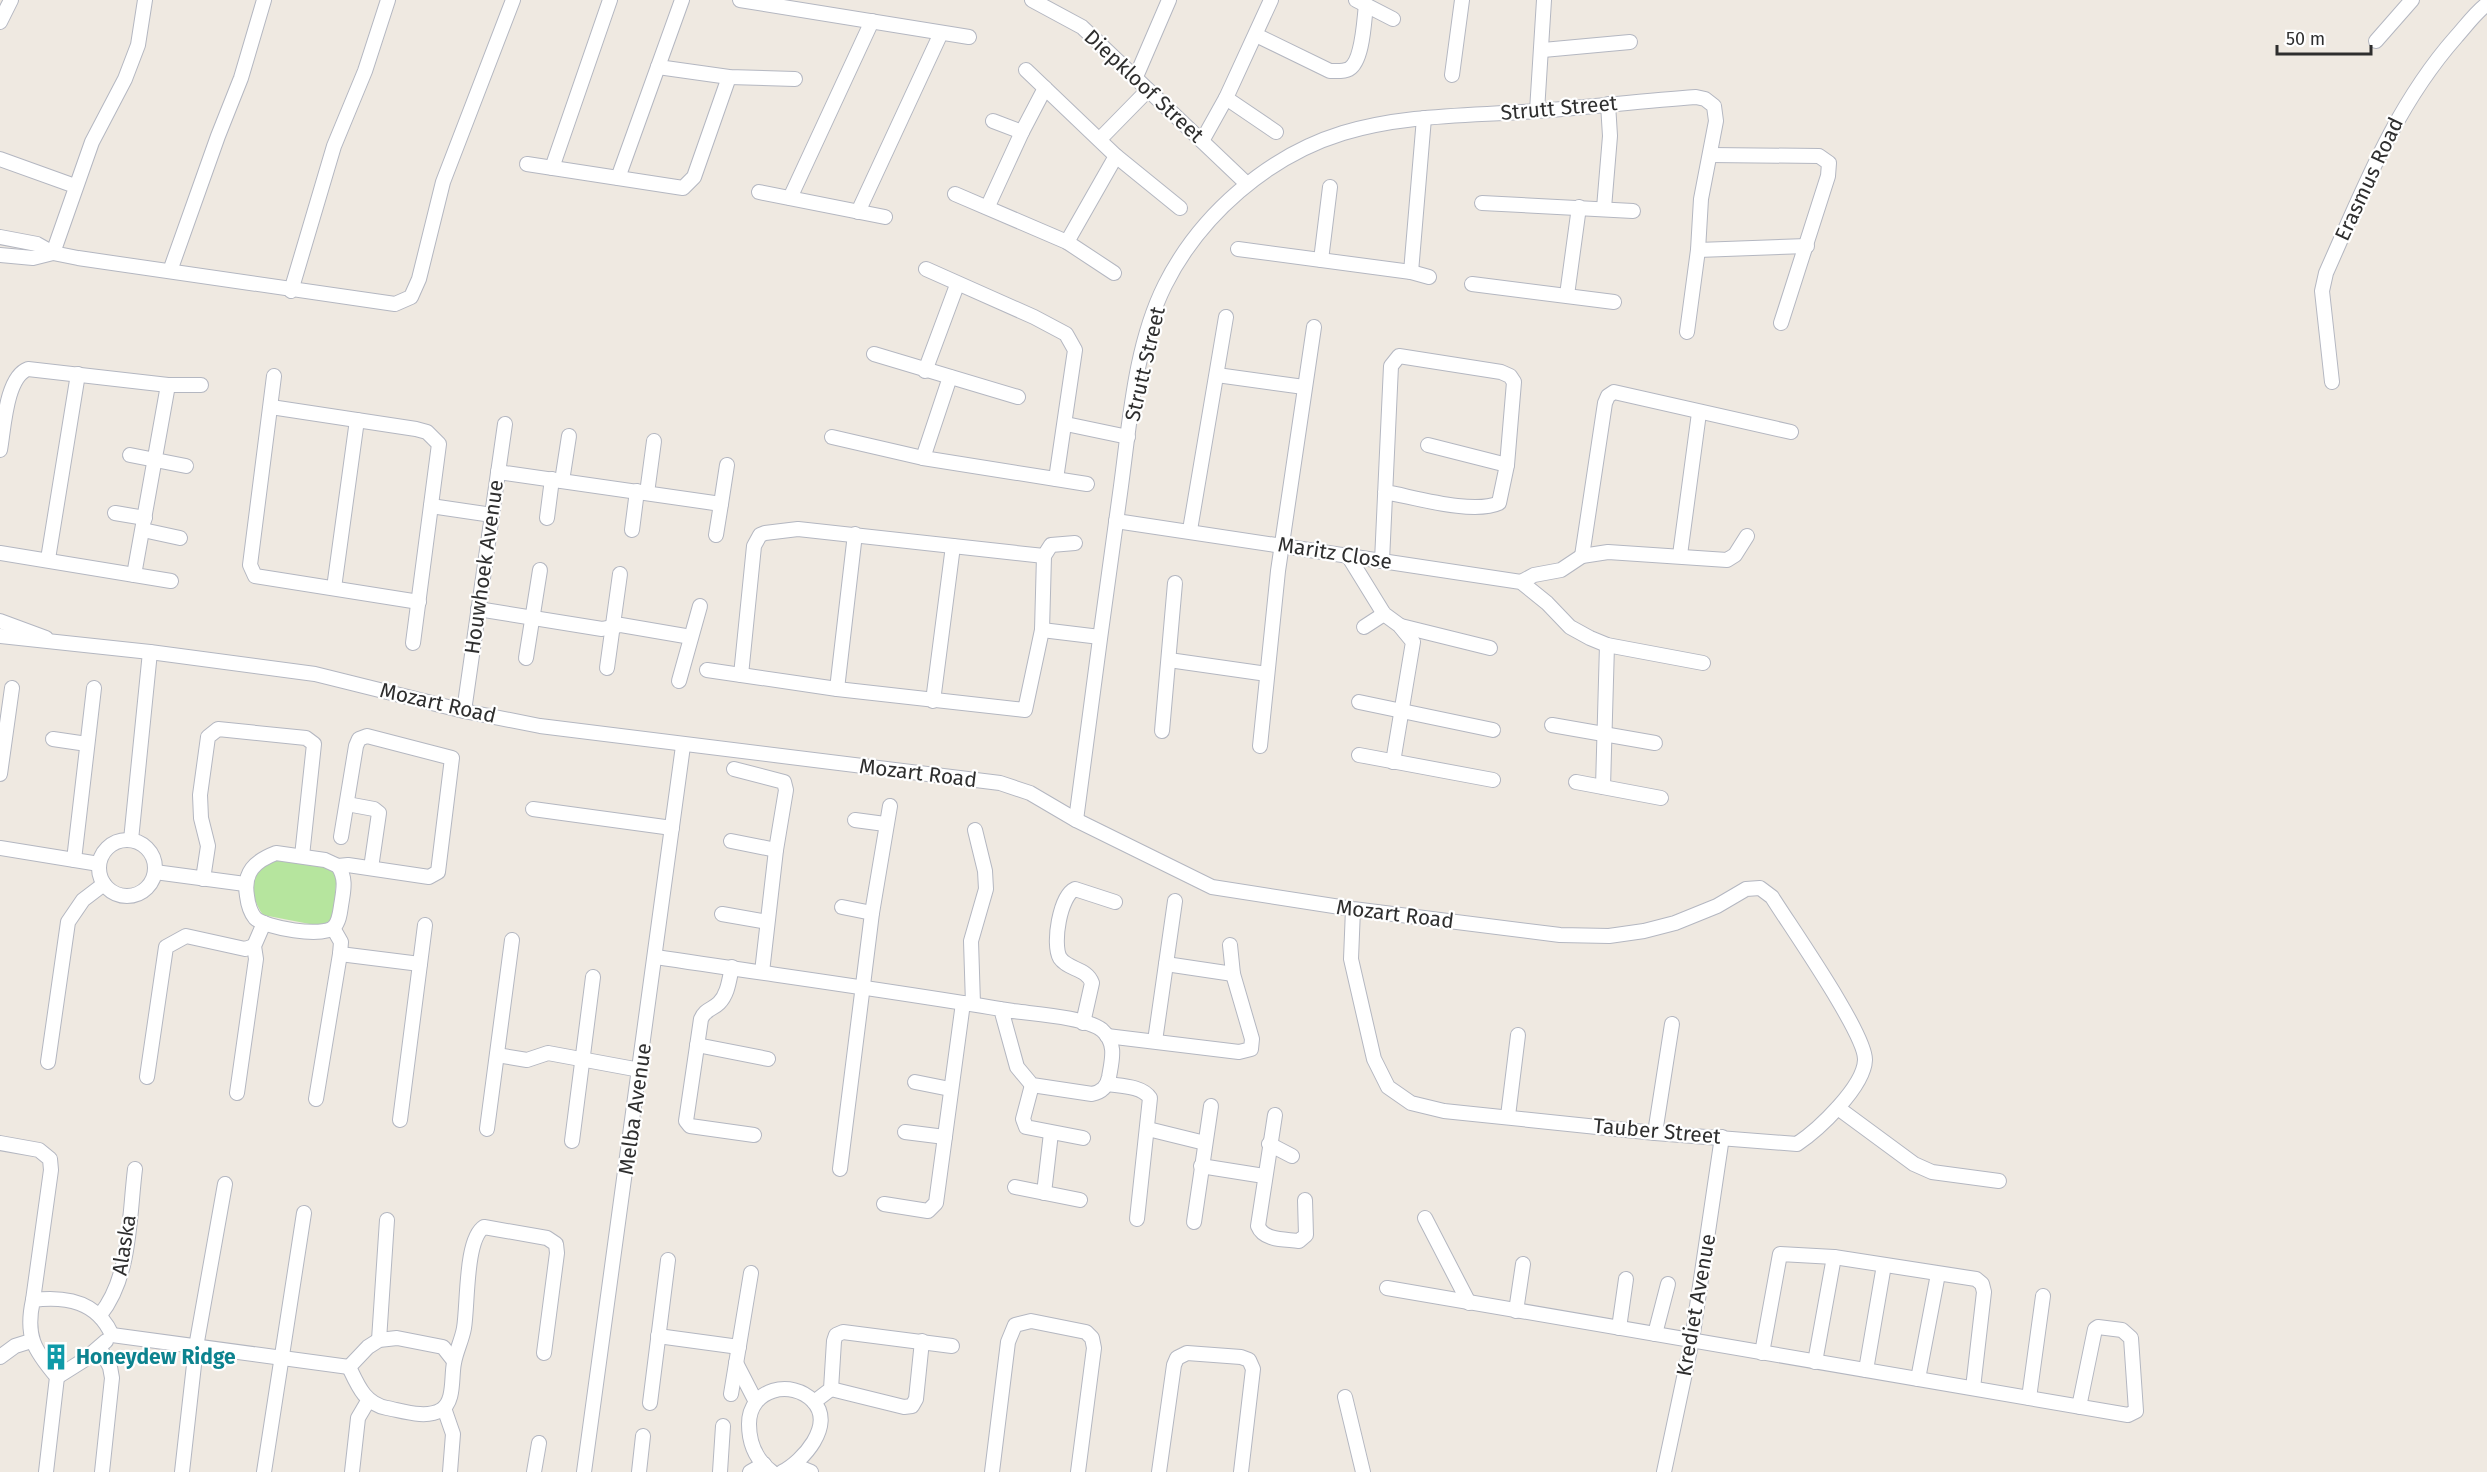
<svg xmlns="http://www.w3.org/2000/svg" width="2487" height="1472" viewBox="0 0 2487 1472" font-family="'Fira Sans',sans-serif">
  <style>
    .park { fill: #b6e59e }
    .lines { fill: none; stroke-linecap: round; stroke-linejoin: round }
    .minor-casing { stroke: #b4b7c1; stroke-width: 16 }
    .minor { stroke: #fff; stroke-width: 14 }
    .labels { text-anchor: middle; dominant-baseline: central; stroke-width: 4.5; stroke-linejoin: round; paint-order: stroke }
    .street-label { font-size: 21px; fill: #2e2e2e; stroke: #fff }
    .culture-label { font-size: 21px; font-weight: bold; fill: #0d838f; stroke: #fff; text-anchor: start }
  </style>
  <rect width="100%" height="100%" fill="#efe9e1"/>
  <path class="park" d="M282,859L330,868L337,872L333,919L320,926L263,915C246,891 248,864 282,859Z"/>
  <g class="lines">
    <g class="minor-casing">
      <g id="minor">
        <path d="M740,0L969,37"/>
        <path d="M1032,0L1082,27L1247,184"/>
        <path d="M1356,0L1393,19"/>
        <path d="M0,22L11,0"/>
        <path d="M1256,35L1330,71C1336,71 1343,72 1349,69C1363,61 1364,20 1366,5"/>
        <path d="M2376,41L2412,0"/>
        <path d="M1543,50L1630,42"/>
        <path d="M658,67L729,77L795,79"/>
        <path d="M1026,70L1116,156L1180,208"/>
        <path d="M1452,75L1462,0"/>
        <path d="M1135,79L1169,0"/>
        <path d="M1226,98L1276,132"/>
        <path d="M1537,111L1544,0"/>
        <path d="M993,121L1022,132"/>
        <path d="M1100,139L1148,90"/>
        <path d="M1202,141L1226,98L1271,0"/>
        <path d="M1710,155L1819,156L1829,163L1828,176L1781,323"/>
        <path d="M0,159L75,186"/>
        <path d="M527,164L683,188L694,177L729,77"/>
        <path d="M552,168L610,0"/>
        <path d="M618,178L682,0"/>
        <path d="M759,192L885,217"/>
        <path d="M955,194L1067,242L1114,273"/>
        <path d="M790,198L872,21"/>
        <path d="M1482,203L1633,211"/>
        <path d="M988,206L1022,132L1045,88"/>
        <path d="M1604,208L1610,136L1608,104"/>
        <path d="M858,212L941,33"/>
        <path d="M0,237L37,244L53,253L78,258L395,304L411,297L419,279L443,182L513,0"/>
        <path d="M1067,242L1116,156"/>
        <path d="M1238,249L1411,272L1429,277"/>
        <path d="M1698,250L1807,246"/>
        <path d="M0,255L33,258L53,253L92,142L125,79L138,45L145,0"/>
        <path d="M1321,260L1330,187"/>
        <path d="M926,269L1034,317L1066,334L1075,350L1056,479"/>
        <path d="M170,271L218,136L241,78L264,0"/>
        <path d="M1411,272L1424,118"/>
        <path d="M1472,284L1614,302"/>
        <path d="M291,291L334,146L365,71L388,0"/>
        <path d="M1567,295L1579,207"/>
        <path d="M874,354L1018,397"/>
        <path d="M925,371L957,285"/>
        <path d="M1217,375L1304,387"/>
        <path d="M274,376L250,565L255,576L419,602"/>
        <path d="M2332,382L2322,291L2326,273C2363,190 2395,106 2456,37C2466,26 2475,13 2487,4"/>
        <path d="M271,407L416,429L427,432L439,444L413,643"/>
        <path d="M1066,424L1128,437"/>
        <path d="M832,437L923,458L1087,484"/>
        <path d="M1428,445L1507,465"/>
        <path d="M0,450C4,428 6,377 28,369L168,385H201"/>
        <path d="M130,455L186,466"/>
        <path d="M923,458L950,377"/>
        <path d="M498,472L721,504L716,535"/>
        <path d="M562,481L569,436"/>
        <path d="M647,493L654,441"/>
        <path d="M721,504L727,465"/>
        <path d="M431,506L492,515"/>
        <path d="M115,513L145,518"/>
        <path d="M547,518L552,479"/>
        <path d="M1116,521L1521,582L1547,603L1570,627L1590,638L1607,645L1703,663"/>
        <path d="M143,530L180,538"/>
        <path d="M632,530L637,491"/>
        <path d="M1190,530L1226,317"/>
        <path d="M0,553L171,581"/>
        <path d="M1347,554L1384,614L1399,625L1413,642L1393,762"/>
        <path d="M1680,555L1699,413"/>
        <path d="M1582,556L1605,403L1608,396L1614,392L1791,432"/>
        <path d="M48,559L78,374"/>
        <path d="M1382,561L1391,366L1399,356L1501,372L1510,376L1514,382L1507,465L1499,503C1473,515 1414,497 1385,492"/>
        <path d="M134,575L168,385"/>
        <path d="M1521,582L1534,575L1561,570L1582,556L1608,552L1727,560L1735,555L1747,536"/>
        <path d="M334,588L357,420"/>
        <path d="M478,609L602,629L621,625L691,637"/>
        <path d="M0,621L46,638"/>
        <path d="M1401,626L1490,648"/>
        <path d="M1364,627L1384,614"/>
        <path d="M1042,630L1100,637"/>
        <path d="M0,636L150,652L315,674L464,711L540,726L1000,783L1030,793L1076,820L1212,887L1353,909L1560,935L1609,936L1644,931L1675,923L1717,906L1746,889L1760,888L1772,897C1790,926 1866,1034 1865,1060C1864,1087 1818,1130 1797,1144L1655,1133L1444,1111L1411,1103L1388,1087L1374,1059L1351,959L1353,909"/>
        <path d="M526,658L540,570"/>
        <path d="M1169,660L1267,674"/>
        <path d="M607,668L620,574"/>
        <path d="M707,670L837,689L1025,710L1042,630L1044,556L1051,545L1075,543"/>
        <path d="M741,675L754,546L760,535L765,533L798,529L1044,556"/>
        <path d="M679,681L700,606"/>
        <path d="M837,689L855,534"/>
        <path d="M933,701L953,546"/>
        <path d="M1359,702L1493,730"/>
        <path d="M464,711L505,424"/>
        <path d="M1552,725L1655,743"/>
        <path d="M1162,731L1175,583"/>
        <path d="M53,739L87,744"/>
        <path d="M1260,746L1278,571L1314,327"/>
        <path d="M1359,755L1493,780"/>
        <path d="M734,769L784,782L786,790L776,850L762,972"/>
        <path d="M0,774L12,688"/>
        <path d="M1576,782L1661,798"/>
        <path d="M1603,787L1607,645"/>
        <path d="M347,804L374,809L379,813L371,868"/>
        <path d="M533,809L672,828"/>
        <path d="M855,820L885,824"/>
        <path d="M1076,820C1091,709 1105,597 1121,486C1130,420 1135,345 1165,285C1200,215 1268,156 1343,133C1406,114 1471,116 1536,111C1589,107 1642,101 1696,97L1705,99L1714,106L1716,121L1701,199L1698,250L1687,332"/>
        <path d="M131,840L150,652"/>
        <circle cx="127" cy="868" r="28"/>
        <path d="M731,841L776,850"/>
        <path d="M0,848L99,864"/>
        <path d="M276,853L325,860L338,866C347,879 343,892 341,906C340,913 339,922 334,927C323,938 265,928 255,918C250,912 248,904 247,896C243,872 255,861 276,853Z"/>
        <path d="M74,860L94,688"/>
        <path d="M338,866L348,865L429,877L438,872L452,758L367,736L359,739L356,746L341,837"/>
        <path d="M155,872L245,884"/>
        <path d="M203,879L208,846L201,818L200,795L208,737L218,729L306,738L314,744L302,856"/>
        <path d="M842,907L872,913"/>
        <path d="M722,914L767,922"/>
        <path d="M340,954L420,964"/>
        <path d="M656,957C775,975 894,991 1013,1011C1034,1014 1086,1017 1102,1030C1117,1043 1112,1060 1109,1077C1107,1087 1102,1092 1092,1094L1032,1085L1017,1067L1001,1009"/>
        <path d="M1166,964L1233,974"/>
        <path d="M732,967C729,980 728,994 719,1003C712,1010 705,1009 701,1019L686,1121L690,1126L754,1135"/>
        <path d="M973,1004L971,941L986,889L985,871L975,830"/>
        <path d="M1083,1023L1092,983C1087,968 1068,970 1060,958C1052,944 1060,896 1075,889L1115,902"/>
        <path d="M1107,1036L1239,1052L1251,1049L1252,1039L1233,974L1230,945"/>
        <path d="M1155,1041L1175,901"/>
        <path d="M697,1045L768,1059"/>
        <path d="M497,1055L527,1060L548,1053L640,1070"/>
        <path d="M48,1062L68,922L83,900L104,884"/>
        <path d="M147,1077L166,947L186,936L245,949L254,946"/>
        <path d="M915,1082L950,1089"/>
        <path d="M1108,1084C1121,1086 1142,1086 1150,1098L1137,1219"/>
        <path d="M1032,1085L1023,1119L1026,1127L1083,1138"/>
        <path d="M237,1093L256,959L254,946L264,923"/>
        <path d="M316,1099L340,954L341,942L333,928"/>
        <path d="M1838,1108L1914,1164L1932,1172L1999,1181"/>
        <path d="M1275,1115L1258,1226C1264,1241 1285,1239 1299,1241L1306,1235L1305,1200"/>
        <path d="M1508,1116L1518,1035"/>
        <path d="M400,1120L425,925"/>
        <path d="M487,1129L512,940"/>
        <path d="M1148,1129L1205,1143"/>
        <path d="M905,1132L945,1137"/>
        <path d="M1655,1133L1672,1024"/>
        <path d="M572,1141L593,977"/>
        <path d="M0,1143L39,1150L50,1159L51,1170L33,1300"/>
        <path d="M1269,1144L1292,1156"/>
        <path d="M1201,1166L1264,1176"/>
        <path d="M840,1169L872,913L890,806"/>
        <path d="M1015,1187L1080,1200"/>
        <path d="M1044,1193L1051,1133"/>
        <path d="M884,1204L928,1211L936,1203L963,1003"/>
        <path d="M1425,1218L1469,1303"/>
        <path d="M1194,1222L1211,1106"/>
        <path d="M1387,1288L2128,1415L2136,1411L2131,1338L2122,1330L2098,1327L2095,1329L2079,1407"/>
        <path d="M1516,1311L1523,1264"/>
        <path d="M100,1315C131,1277 129,1217 135,1169"/>
        <path d="M1619,1328L1626,1279"/>
        <path d="M1655,1334L1668,1284"/>
        <path d="M112,1335L349,1367"/>
        <path d="M658,1336L739,1347"/>
        <path d="M379,1340L387,1220"/>
        <path d="M100,1348L110,1367L112,1378L102,1472"/>
        <path d="M1762,1353L1780,1254L1834,1257L1976,1279L1982,1284L1984,1292L1973,1388"/>
        <path d="M0,1357L15,1346L31,1341"/>
        <path d="M1815,1362L1834,1257"/>
        <path d="M736,1363L755,1400"/>
        <path d="M349,1367C358,1386 365,1404 387,1408C403,1411 426,1419 441,1410C455,1402 451,1377 454,1363C456,1351 462,1340 464,1328C468,1305 465,1239 484,1227L547,1238L556,1244L557,1253L544,1353"/>
        <path d="M349,1367L368,1347L379,1340L397,1338L443,1347L454,1361"/>
        <path d="M1866,1370L1884,1265"/>
        <path d="M57,1377L84,1360L106,1341"/>
        <path d="M1918,1379L1938,1274"/>
        <path d="M831,1389L904,1407L912,1406L916,1399L922,1341"/>
        <path d="M731,1394L751,1273"/>
        <path d="M1345,1397L1363,1472"/>
        <path d="M2029,1398L2043,1296"/>
        <path d="M814,1402L831,1389L834,1341L836,1335L843,1332L952,1346"/>
        <path d="M650,1403L668,1260"/>
        <path d="M444,1408L453,1434L450,1472"/>
        <path d="M794,1465L811,1472"/>
        <path d="M46,1472L57,1377C34,1350 25,1336 33,1300C66,1296 97,1301 112,1335"/>
        <path d="M182,1472L196,1347L225,1184"/>
        <path d="M264,1472L304,1213"/>
        <path d="M352,1472L358,1418L368,1401"/>
        <path d="M534,1472L539,1443"/>
        <path d="M584,1472L683,746"/>
        <path d="M639,1472L643,1436"/>
        <path d="M720,1472L723,1426"/>
        <path d="M750,1472L764,1464"/>
        <path d="M772,1472C756,1460 749,1443 749,1424C749,1388 792,1379 813,1401C836,1425 802,1462 782,1472"/>
        <path d="M992,1472L1008,1342L1015,1325L1031,1321L1086,1332L1092,1338L1094,1348L1078,1472"/>
        <path d="M1159,1472L1174,1365L1177,1358L1187,1353L1241,1357L1249,1360L1253,1369L1241,1472"/>
        <path d="M1664,1472L1692,1340L1722,1137"/>
      </g>
    </g>
    <use href="#minor" class="minor"/>
  </g>
  <defs>
    <g id="building-bare" transform="scale(2.07)"><path d="M-4-6H4V6H1V3H-1V6H-4ZM-2.5-4.3h1.7v1.8h-1.7ZM.8-4.3h1.7v1.8H.8ZM-2.5-1h1.7V.8h-1.7ZM.8-1h1.7V.8H.8Z" fill="#0f9aa8" stroke="#fff" stroke-width="2.5" paint-order="stroke"/></g>
  </defs>
  <g fill-rule="evenodd">
    <use href="#building-bare" x="56" y="1357"/>
  </g>
  <g class="labels">
    <g class="street-label">
      <text transform="translate(1144 86) rotate(43)">Diepkloof Street</text>
      <text transform="translate(1559 108) rotate(-5)">Strutt Street</text>
      <text transform="translate(2369 179) rotate(-65)">Erasmus Road</text>
      <text transform="translate(1145 364) rotate(-77)">Strutt Street</text>
      <text transform="translate(1335 553) rotate(9)">Maritz Close</text>
      <text transform="translate(484 567) rotate(-82)">Houwhoek Avenue</text>
      <text transform="translate(438 703) rotate(13)">Mozart Road</text>
      <text transform="translate(918 773) rotate(7)">Mozart Road</text>
      <text transform="translate(1395 914) rotate(7)">Mozart Road</text>
      <text transform="translate(635 1109) rotate(-82)">Melba Avenue</text>
      <text transform="translate(1657 1131) rotate(5)">Tauber Street</text>
      <text transform="translate(124 1245) rotate(-81)">Alaska</text>
      <text transform="translate(1696 1305) rotate(-80)">Krediet Avenue</text>
    </g>
    <g class="culture-label">
      <text x="76" y="1357">Honeydew Ridge</text>
    </g>
  </g>
  <path d="M2277 45v9h94v-9" fill="none" stroke="#2e2e2e" stroke-width="3"/>
  <text x="2286" y="45" font-size="18" fill="#2e2e2e" stroke="#ffffff" stroke-width="4.5" paint-order="stroke">50 m</text>
</svg>
